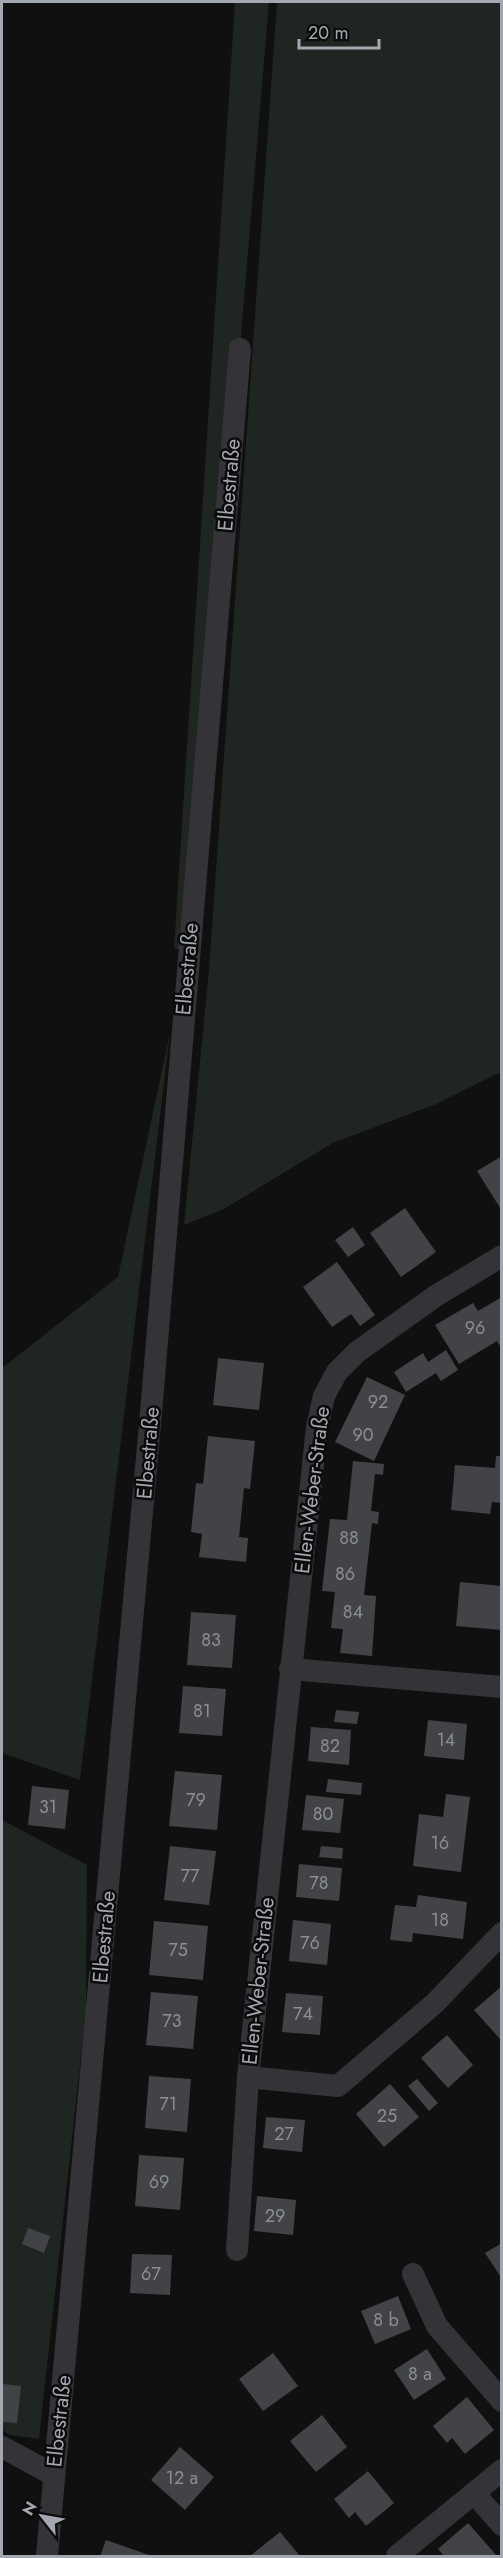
<svg xmlns="http://www.w3.org/2000/svg" width="503" height="2558" viewBox="0 0 503 2558" font-family="Jost,sans-serif">
  <style>
    .green { fill: #1f2520 }
    .building { fill: #424346 }
    .lines { fill: none; stroke-linecap: round; stroke-linejoin: round }
    .street { stroke: #343438; stroke-width: 22 }
    .labels { text-anchor: middle; dominant-baseline: central; stroke-width: 5; stroke-linejoin: round; paint-order: stroke }
    .number-label { font-size: 18px; fill: #8b8e96 }
    .street-label { font-size: 21px; fill: #a3a7b0; stroke: #0b0b0c }
  </style>
  <rect width="100%" height="100%" fill="#101011"/>
  <g class="green">
    <path d="M235,2H269L189,954L174,948Z"/>
    <path d="M277,2H501V1072L436,1104L333,1143L224,1209L184,1225L209,970Z"/>
    <path d="M170,1033L80,1780L2,1753V1368L118,1277Z"/>
    <path d="M2,1820L87,1865L86,2010L39,2439L10,2435L2,2430Z"/>
  </g>
  <g class="building">
    <path d="M502,1156V1211L477,1171Z"/>
    <path d="M405,1208L436,1252L401,1277L370,1233Z"/>
    <path d="M353,1227L365,1245L348,1257L335,1240Z"/>
    <path d="M337,1262L375,1315L360,1326L351,1314L332,1327L303,1287Z"/>
    <path d="M502,1297V1350L497,1341L459,1364L435,1325L473,1303L478,1311Z"/>
    <path d="M446,1350L458,1370L441,1381L436,1373L406,1392L394,1372L423,1353L428,1362Z"/>
    <path d="M218,1358L264,1363L259,1410L213,1405Z"/>
    <path d="M367,1377L405,1395L374,1461L335,1442Z"/>
    <path d="M208,1436L255,1441L250,1489L244,1488L239,1537L248,1538L246,1562L199,1557L202,1534L191,1532L196,1483L203,1484Z"/>
    <path d="M496,1456H502V1503L492,1502L490,1514L451,1510L455,1465L495,1468Z"/>
    <path d="M353,1461L384,1464L383,1475L375,1474L371,1511L379,1512L378,1524L372,1523L364,1595L376,1596L372,1656L340,1653L343,1629L331,1628L335,1592L322,1591L330,1519L347,1520Z"/>
    <path d="M460,1582L502,1586V1630L456,1626Z"/>
    <path d="M191,1612L236,1615L232,1668L187,1665Z"/>
    <path d="M183,1686L226,1689L222,1736L179,1733Z"/>
    <path d="M336,1710L359,1712L357,1724L334,1722Z"/>
    <path d="M428,1720L467,1724L464,1760L424,1756Z"/>
    <path d="M311,1727L351,1730L349,1765L308,1761Z"/>
    <path d="M175,1771L222,1775L217,1830L169,1826Z"/>
    <path d="M328,1779L362,1783L361,1795L326,1792Z"/>
    <path d="M32,1786L69,1790L65,1829L28,1825Z"/>
    <path d="M446,1794L470,1797L461,1872L413,1866L419,1814L443,1817Z"/>
    <path d="M306,1795L344,1799L340,1833L302,1830Z"/>
    <path d="M170,1846L216,1851L209,1905L164,1900Z"/>
    <path d="M321,1846L343,1848L342,1859L319,1857Z"/>
    <path d="M299,1864L342,1868L339,1901L296,1897Z"/>
    <path d="M418,1895L467,1902L463,1939L413,1933L412,1942L390,1940L395,1905L416,1907Z"/>
    <path d="M293,1920L331,1924L327,1965L289,1961Z"/>
    <path d="M154,1921L208,1926L203,1980L149,1975Z"/>
    <path d="M502,1986V2038L500,2039L474,2010Z"/>
    <path d="M151,1992L198,1996L193,2049L146,2045Z"/>
    <path d="M286,1993L323,1996L320,2035L282,2032Z"/>
    <path d="M447,2035L473,2065L448,2088L421,2058Z"/>
    <path d="M149,2076L191,2079L187,2132L145,2128Z"/>
    <path d="M417,2079L438,2103L429,2111L408,2086Z"/>
    <path d="M390,2084L419,2117L384,2147L356,2114Z"/>
    <path d="M266,2117L305,2120L302,2152L263,2148Z"/>
    <path d="M139,2155L184,2158L180,2210L135,2206Z"/>
    <path d="M257,2196L296,2200L293,2235L254,2231Z"/>
    <path d="M28,2228L50,2236L44,2253L22,2244Z"/>
    <path d="M502,2243V2279L485,2253Z"/>
    <path d="M132,2254L172,2255L170,2295L130,2293Z"/>
    <path d="M398,2296L411,2329L375,2344L361,2311Z"/>
    <path d="M427,2349L446,2379L414,2400L394,2370Z"/>
    <path d="M273,2353L298,2386L263,2411L239,2379Z"/>
    <path d="M3,2384L21,2386L17,2423L2,2422Z"/>
    <path d="M467,2397L494,2430L465,2454L452,2438L447,2443L433,2426Z"/>
    <path d="M322,2415L347,2447L316,2472L290,2441Z"/>
    <path d="M180,2447L214,2477L185,2510L151,2480Z"/>
    <path d="M368,2471L394,2503L366,2526L355,2512L349,2518L334,2499Z"/>
    <path d="M468,2523L497,2556H444L438,2549Z"/>
    <path d="M280,2532L300,2556H250Z"/>
    <path d="M106,2540L152,2556H100Z"/>
  </g>
  <g class="lines">
    <g class="street">
      <path d="M502,1256L437,1295L357,1352L337,1372L324,1396L317,1427L248,2077L338,2086L435,2003L502,1933"/>
      <path d="M290,1669L502,1687"/>
      <path d="M237,2250L248,2077"/>
      <path d="M413,2274L437,2326L502,2401"/>
      <path d="M2,2447L54,2475"/>
      <path d="M474,2493L502,2525"/>
      <path d="M47,2556L151,1413L240,349"/>
      <path d="M397,2556L502,2470"/>
    </g>
  </g>
  <g class="labels">
    <g class="number-label">
      <text x="475" y="1328">96</text>
      <text x="378" y="1402">92</text>
      <text x="363" y="1435">90</text>
      <text x="349" y="1538">88</text>
      <text x="345" y="1574">86</text>
      <text x="353" y="1612">84</text>
      <text x="211" y="1640">83</text>
      <text x="202" y="1711">81</text>
      <text x="446" y="1740">14</text>
      <text x="330" y="1746">82</text>
      <text x="196" y="1800">79</text>
      <text x="48" y="1807">31</text>
      <text x="323" y="1814">80</text>
      <text x="440" y="1843">16</text>
      <text x="190" y="1876">77</text>
      <text x="319" y="1883">78</text>
      <text x="440" y="1920">18</text>
      <text x="310" y="1943">76</text>
      <text x="178" y="1950">75</text>
      <text x="303" y="2014">74</text>
      <text x="172" y="2021">73</text>
      <text x="168" y="2104">71</text>
      <text x="387" y="2116">25</text>
      <text x="284" y="2134">27</text>
      <text x="159" y="2182">69</text>
      <text x="275" y="2216">29</text>
      <text x="151" y="2274">67</text>
      <text x="386" y="2320">8 b</text>
      <text x="420" y="2374">8 a</text>
      <text x="182" y="2478">12 a</text>
    </g>
    <g class="street-label">
      <text transform="translate(229 485) rotate(-85)">Elbestraße</text>
      <text transform="translate(187 969) rotate(-85)">Elbestraße</text>
      <text transform="translate(148 1453) rotate(-85)">Elbestraße</text>
      <text transform="translate(312 1490) rotate(-83)">Ellen-Weber-Straße</text>
      <text transform="translate(104 1937) rotate(-85)">Elbestraße</text>
      <text transform="translate(258 1981) rotate(-84)">Ellen-Weber-Straße</text>
      <text transform="translate(59 2421) rotate(-84)">Elbestraße</text>
    </g>
  </g>
  <rect width="503" height="2558" fill="none" stroke="#a3a7b0" stroke-width="6"/>
  <g transform="translate(42 2516) rotate(301)" stroke="#0b0b0c" stroke-width="4.5" paint-order="stroke">
  <path d="M0-4.5L10 22L0 15L-10 22Z" fill="#a3a7b0"/>
  <text y="-9" font-size="16" font-weight="bold" text-anchor="middle" fill="#a3a7b0">N</text>
  </g>
  <path d="M299 39v9h80v-9" fill="none" stroke="#a3a7b0" stroke-width="3"/>
  <text x="308" y="39" font-size="18" fill="#a3a7b0" stroke="#0b0b0c" stroke-width="4.5" paint-order="stroke">20 m</text>
</svg>
